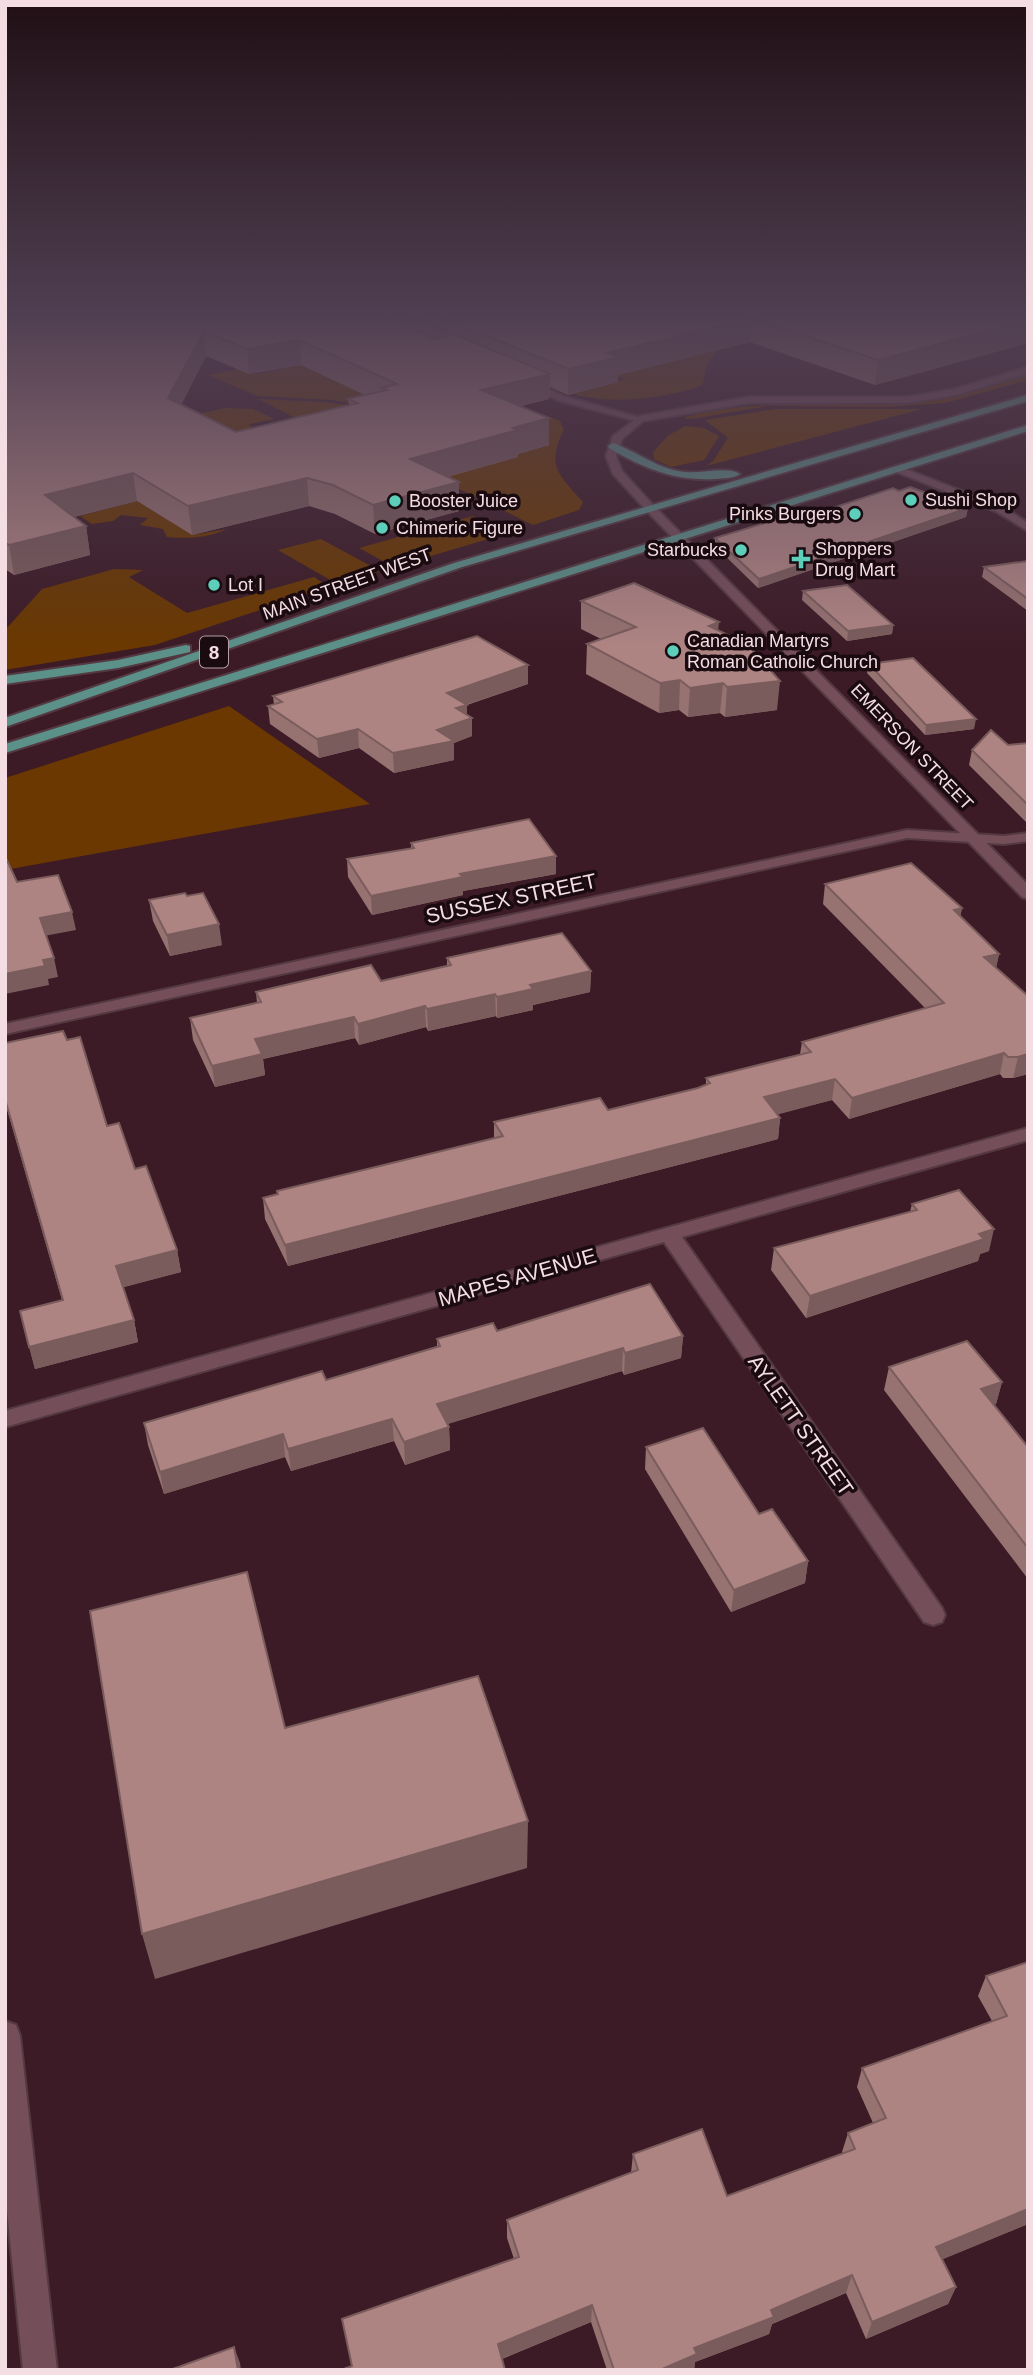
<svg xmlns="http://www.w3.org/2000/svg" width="1033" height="2375" viewBox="0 0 1033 2375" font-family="Arial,sans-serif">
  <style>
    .green { fill: #6a3800 }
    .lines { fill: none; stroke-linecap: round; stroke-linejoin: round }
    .minor-casing { stroke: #543942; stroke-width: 4 }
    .tertiary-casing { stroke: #543942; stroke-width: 4 }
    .primary-casing { stroke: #543942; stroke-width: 4 }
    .minor { fill: #744e59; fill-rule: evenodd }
    .tertiary { fill: #744e59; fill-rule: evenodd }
    .primary { fill: #5b9189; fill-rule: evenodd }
    .wall { fill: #967271; fill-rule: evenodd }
    .shaded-wall { fill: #7a5c5c }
    .building { fill: #ae8483; stroke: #7a5c5c; stroke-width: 2; fill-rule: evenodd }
    .poi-dot { fill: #5cceba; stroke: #190b10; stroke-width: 2.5 }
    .labels { text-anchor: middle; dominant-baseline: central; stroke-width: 7; stroke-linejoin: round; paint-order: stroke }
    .far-poi-label { font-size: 18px; fill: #f4dde3; stroke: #190b10; text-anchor: start }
    .far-street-label { font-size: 18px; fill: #f4dde3; stroke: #190b10 }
    .shield { fill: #190b10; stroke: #b29ea4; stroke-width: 2 }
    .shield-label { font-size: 19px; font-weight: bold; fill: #f4dde3 }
    .street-label { font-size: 21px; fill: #f4dde3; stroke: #190b10 }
  </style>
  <rect width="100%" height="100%" fill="#3c1b26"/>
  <g class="green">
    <path d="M720,345L706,368L703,384L696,388C653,400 608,405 565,392C586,392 606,384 625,379L616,375Z"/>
    <path d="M327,359L377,407L332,400L257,396L208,375L238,369L258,374Z"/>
    <path d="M1028,372V380L945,403L887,407L769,406L692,419L682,418C750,398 817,408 886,404C936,401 981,387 1028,372Z"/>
    <path d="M258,399L325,402L369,408L313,427Z"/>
    <path d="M504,400L560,421L564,429C546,466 558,474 583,502L579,510L533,525L328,425Z"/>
    <path d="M225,408L253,409L275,419L249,424L255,432L138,428Z"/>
    <path d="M775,409H922L706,466L713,461L728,438L705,420Z"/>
    <path d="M685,426L704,428L719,436L704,460L671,467L654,459L653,452L669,435Z"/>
    <path d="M137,501L192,535L227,529C208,538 187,539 167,537L163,529L140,525L148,518L121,515L113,521L92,524L80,516Z"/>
    <path d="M473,516L508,533L394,567L359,548Z"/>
    <path d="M321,539L380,571L339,585L278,550Z"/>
    <path d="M114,569L143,570L129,577L187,613L314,577L329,587L155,645L5,670V630L42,589Z"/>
    <path d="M229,706L370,804L5,870V778Z"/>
  </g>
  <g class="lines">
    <g class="minor-casing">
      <g id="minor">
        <path d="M528,381L566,397L645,419L640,422L560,401L525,386Z"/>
        <path d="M898,466L1005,508L1028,523V531L997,512L894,471V467Z"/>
        <path d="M907,830L1004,836L1028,833V841L1004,844L907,838L5,1034V1024Z"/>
        <path d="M1028,1128V1140L682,1237L942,1608L945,1615L942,1622L933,1625L924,1622L664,1242L5,1427V1411Z"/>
        <path d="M5,2021L16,2025L20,2036L57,2370H23L5,2190Z"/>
      </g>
    </g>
    <g class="tertiary-casing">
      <path id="tertiary" d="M1028,367V373L956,395L907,403H749L643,421L622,439L616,456L622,471L654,506L1028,885V899L1022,897L646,510L613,474L606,456L613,436L640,416L749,397H907L955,389Z"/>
    </g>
    <g class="primary-casing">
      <g id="primary">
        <path d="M1028,395V401L462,567L5,727V718L454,563Z"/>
        <path d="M1028,425V431L5,753V744Z"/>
        <path d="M613,443C638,452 657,469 685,472C701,474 728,466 740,474C733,479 723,478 714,479C674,481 643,468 609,448L608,446Z"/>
        <path d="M186,645L190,646V652L118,668L5,684V676L118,660Z"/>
      </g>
    </g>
    <use href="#minor" class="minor"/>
    <use href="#tertiary" class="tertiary"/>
    <use href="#primary" class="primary"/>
  </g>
  <g class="wall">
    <path d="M5,316H1028V343L875,385L750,342L618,375V382L568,395L550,387L549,399L521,406L549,418V445L518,454V457L447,477L459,482V511L375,534L335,514L309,506L192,535L137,501L74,517L86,526L90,555L14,575L5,569ZM206,356L249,374L301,365L365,395L348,399L349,405L236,432L181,405Z"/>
    <path d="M899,491L968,508L966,517L758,588L715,546V538L802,518Z"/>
    <path d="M1028,561V611L982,577L984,567Z"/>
    <path d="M803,591L893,625L892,634L847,641L802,600Z"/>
    <path d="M581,601L718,630L777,710L725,717L720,713L688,717L679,710L659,713L586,674L587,644L601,639L581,629Z"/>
    <path d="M869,664L974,729L925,735L867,673Z"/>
    <path d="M528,684L467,705V714L472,736L454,743V760L394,773L359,748L319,758L270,724L268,706L274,704L273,696Z"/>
    <path d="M1028,743V824L969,765L972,750Z"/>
    <path d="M411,843L556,856V874L463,891V895L372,915L348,877L347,859L411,848Z"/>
    <path d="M825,884L962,908L960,917L999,954L996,967L1028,996V1074L1013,1078H1003L1000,1074L849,1119L832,1100L777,1114L780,1118L778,1139L288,1266L265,1219L263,1198L277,1194V1191L494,1138V1122L608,1110L698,1088L706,1085V1078L800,1054L802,1042L925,1008L823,904Z"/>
    <path d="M149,900L222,945L170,956L153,921Z"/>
    <path d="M447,958L591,971L590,992L533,1005V1010L497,1018L496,1016L428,1031L426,1027L359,1045L355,1038L263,1059L265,1075L215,1087L193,1040L190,1018L257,1003L256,992L381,981L447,966Z"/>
    <path d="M67,1040L107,1126L135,1169L177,1250L181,1272L123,1287L134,1320L138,1342L35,1369L20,1311L62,1300L5,1102V1043Z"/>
    <path d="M912,1204L989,1251L980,1254L978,1261L806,1318L771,1270L774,1248L910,1212Z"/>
    <path d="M497,1331L683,1336L681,1358L624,1375L622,1371L447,1424L449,1427L450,1450L405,1465L394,1441L291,1471L285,1457L164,1494L148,1445L144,1423L326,1380L437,1347V1339Z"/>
    <path d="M889,1367L1002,1382L996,1404L994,1405L1028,1447V1579L884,1390Z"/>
    <path d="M646,1447L759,1514L808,1561L805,1583L731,1612L645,1469Z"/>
    <path d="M1028,1962V2224L942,2259L956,2287L948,2304L866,2339L846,2293L772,2324L769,2334L695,2362L694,2370H607L591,2322L502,2359L514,2259L507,2238V2220L631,2173L633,2154L727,2196L843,2153L842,2152L848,2133L873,2123L857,2087L862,2068L992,2021L978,1996L986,1976Z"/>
  </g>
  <g class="shaded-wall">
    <path d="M752,318L750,342L618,375V382L568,395V369L607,353Z"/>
    <path d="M1028,320V343L875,385L878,360Z"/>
    <path d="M204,331L206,356L171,424L168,398Z"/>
    <path d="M300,340L301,365L249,374L247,349Z"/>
    <path d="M550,374L549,399L481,416V390Z"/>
    <path d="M549,418V445L518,454V457L411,486L410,459Z"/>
    <path d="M133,473L137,501L50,523L45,495Z"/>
    <path d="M307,478L309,506L192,535L188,506Z"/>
    <path d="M459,482V511L375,534L373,505Z"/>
    <path d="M968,508L966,517L758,588L759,579Z"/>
    <path d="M86,526L90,555L14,575L9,545Z"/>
    <path d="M719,622L716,651L709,626Z"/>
    <path d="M893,625L892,634L847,641L848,631Z"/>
    <path d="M528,665V684L462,706L467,705V719L472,718V736L454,743V760L394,773L393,753L437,730L447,693Z"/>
    <path d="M680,680L679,710L659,713L660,683Z"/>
    <path d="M780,681L777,710L725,717L727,687Z"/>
    <path d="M723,683L720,713L688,717L690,688Z"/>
    <path d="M976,719L974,729L925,735L926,725Z"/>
    <path d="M358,729L359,748L319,758L317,739Z"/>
    <path d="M556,856V874L463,891V895L372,915L371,896L460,874Z"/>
    <path d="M962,908L958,928L954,910Z"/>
    <path d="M72,912L76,930L44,936L40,918Z"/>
    <path d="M219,924L222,945L170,956L167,935Z"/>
    <path d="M999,954L995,974L984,957Z"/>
    <path d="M54,958L58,977L48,979L49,985L5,994V974L43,960Z"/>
    <path d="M591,971L590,992L533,1005V1010L497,1018V997L530,985Z"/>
    <path d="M495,994L496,1016L428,1031L427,1009Z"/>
    <path d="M425,1006L426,1027L359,1045L358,1024Z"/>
    <path d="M354,1017L355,1038L263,1059L265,1075L215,1087L212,1066L255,1039Z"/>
    <path d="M1004,1053L1000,1074L849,1119L852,1098Z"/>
    <path d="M1028,1054V1074L1013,1078L1018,1057Z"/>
    <path d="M835,1079L832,1100L761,1119L764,1097Z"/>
    <path d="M780,1118L778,1139L288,1266L285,1245Z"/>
    <path d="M994,1229L989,1251L980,1254L978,1261L806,1318L810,1296Z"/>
    <path d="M177,1250L181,1272L121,1288L116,1266Z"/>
    <path d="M134,1320L138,1342L35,1369L29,1347Z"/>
    <path d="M683,1336L681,1358L624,1375L625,1353Z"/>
    <path d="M623,1348L622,1371L438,1427L437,1404Z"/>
    <path d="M1002,1382L996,1404L975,1411L981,1389Z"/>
    <path d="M392,1419L394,1441L291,1471L288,1449Z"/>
    <path d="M449,1427L450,1450L405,1465L404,1442Z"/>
    <path d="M283,1434L285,1457L164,1494L160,1472Z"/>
    <path d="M808,1561L805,1583L731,1612L734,1590Z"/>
    <path d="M528,1821L527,1868L155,1979L142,1934Z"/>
    <path d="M1028,2209V2224L929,2265L936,2247Z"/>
    <path d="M852,2275L846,2293L772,2324L769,2334L695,2362L694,2370H660L694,2348L771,2310Z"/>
    <path d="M956,2287L948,2304L866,2339L872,2322Z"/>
    <path d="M592,2305L591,2322L498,2360V2344Z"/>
    <path d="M234,2347L240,2363L241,2370H238Z"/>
  </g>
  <g class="building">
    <path d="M5,316H378L437,339L448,336L446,332L407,316H411L550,374L481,390L549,418L513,428L518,430L410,459L459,482L373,505L333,485L307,478L188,506L133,473L45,495L86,526L9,545L5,543ZM204,331L247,349L300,340L397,384L382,388L387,390L348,399L358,403L236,432L168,398Z"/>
    <path d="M439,316H1028V320L878,360L752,318L607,353L619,357L568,369Z"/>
    <path d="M910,487L968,508L759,579L715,538L788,516L802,518L893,488L899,491Z"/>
    <path d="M1028,561V599L984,567Z"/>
    <path d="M634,583L719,622L709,626L747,644L780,681L727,687L723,683L690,688L680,680L660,683L587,644L636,627L581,601Z"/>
    <path d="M847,585L893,625L848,631L803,591Z"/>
    <path d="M477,636L528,665L447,693L467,705L456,708L472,718L437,730L454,741L393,753L358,729L317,739L268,706L282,702L273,696Z"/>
    <path d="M913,658L976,719L926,725L869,664Z"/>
    <path d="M991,730L1008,745L1028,743V805L972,750Z"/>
    <path d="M529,819L556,856L460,874L463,877L371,896L347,859L414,848L411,843Z"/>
    <path d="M5,856L17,882L58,875L72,912L40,918L54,958L43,960L45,966L5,974Z"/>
    <path d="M911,863L962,908L954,910L999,954L984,957L1028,996V1054L1018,1057H1008L1004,1053L852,1098L835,1079L764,1097L780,1118L285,1245L263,1198L278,1194L277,1191L503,1136L494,1122L600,1098L608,1110L698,1088L710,1083L706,1078L811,1052L802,1042L944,1003L825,884Z"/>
    <path d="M185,893L187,896L203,893L219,924L167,935L149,900Z"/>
    <path d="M562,933L591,971L530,985L533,989L497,997L495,994L427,1009L425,1006L358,1024L354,1017L255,1039L262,1054L212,1066L190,1018L261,1002L256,992L371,965L381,981L451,965L447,958Z"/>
    <path d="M63,1031L67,1040L80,1037L107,1126L119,1123L135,1169L146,1166L177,1250L116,1266L134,1320L29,1347L20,1311L63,1300L5,1099V1043Z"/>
    <path d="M959,1190L994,1229L979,1234L984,1239L810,1296L774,1248L917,1210L912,1204Z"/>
    <path d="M650,1284L683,1336L625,1353L623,1348L437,1404L449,1427L404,1442L392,1419L288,1449L283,1434L160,1472L144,1423L322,1371L326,1380L440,1346L437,1339L493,1323L497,1331Z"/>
    <path d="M967,1341L1002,1382L981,1389L1028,1447V1548L889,1367Z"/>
    <path d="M703,1428L759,1514L772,1509L808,1561L734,1590L646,1447Z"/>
    <path d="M247,1572L285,1728L478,1676L528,1821L142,1934L90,1611Z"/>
    <path d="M1028,1962V2209L936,2247L956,2287L872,2322L852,2275L771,2310L774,2317L694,2348L697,2354L660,2370H614L592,2305L498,2344L505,2370H341L352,2366L342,2319L519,2257L507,2220L638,2170L633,2154L702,2129L727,2196L855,2149L848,2133L886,2118L862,2068L1007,2016L986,1976Z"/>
    <path d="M234,2347L238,2370H170Z"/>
  </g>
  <linearGradient id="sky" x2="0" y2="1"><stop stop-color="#210f15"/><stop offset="0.49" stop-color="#503f52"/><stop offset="1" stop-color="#503f52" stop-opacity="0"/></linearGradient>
  <rect width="1033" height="648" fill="url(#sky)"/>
  <g class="poi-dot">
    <circle cx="911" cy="500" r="7"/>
    <circle cx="395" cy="501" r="7"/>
    <circle cx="855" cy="514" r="7"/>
    <circle cx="382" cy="528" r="7"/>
    <circle cx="741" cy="550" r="7"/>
    <path d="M797.5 548.5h7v7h7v7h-7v7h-7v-7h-7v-7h7z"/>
    <circle cx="214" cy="585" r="7"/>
    <circle cx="673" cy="651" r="7"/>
  </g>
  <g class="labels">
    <g class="far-poi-label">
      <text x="925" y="500">Sushi Shop</text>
      <text x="409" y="501">Booster Juice</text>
      <text x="841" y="514" text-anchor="end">Pinks Burgers</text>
      <text x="396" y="528">Chimeric Figure</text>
      <text x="815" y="549">Shoppers<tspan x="815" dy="21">Drug Mart</tspan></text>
      <text x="727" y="550" text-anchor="end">Starbucks</text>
      <text x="228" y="585">Lot I</text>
      <text x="687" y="641">Canadian Martyrs<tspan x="687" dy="21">Roman Catholic Church</tspan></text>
    </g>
    <g class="far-street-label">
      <text transform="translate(347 584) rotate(-20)">MAIN STREET WEST</text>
      <text transform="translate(912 747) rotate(46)">EMERSON STREET</text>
    </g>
    <rect class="shield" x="200" y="636.5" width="28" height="31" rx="5"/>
    <g class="shield-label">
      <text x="214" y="652">8</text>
    </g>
    <g class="street-label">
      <text transform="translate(511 898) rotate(-12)">SUSSEX STREET</text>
      <text transform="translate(517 1277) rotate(-16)">MAPES AVENUE</text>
      <text transform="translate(801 1425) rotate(55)">AYLETT STREET</text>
    </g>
  </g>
  <rect width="1033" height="2375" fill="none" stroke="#f4dde3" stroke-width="14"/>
</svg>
